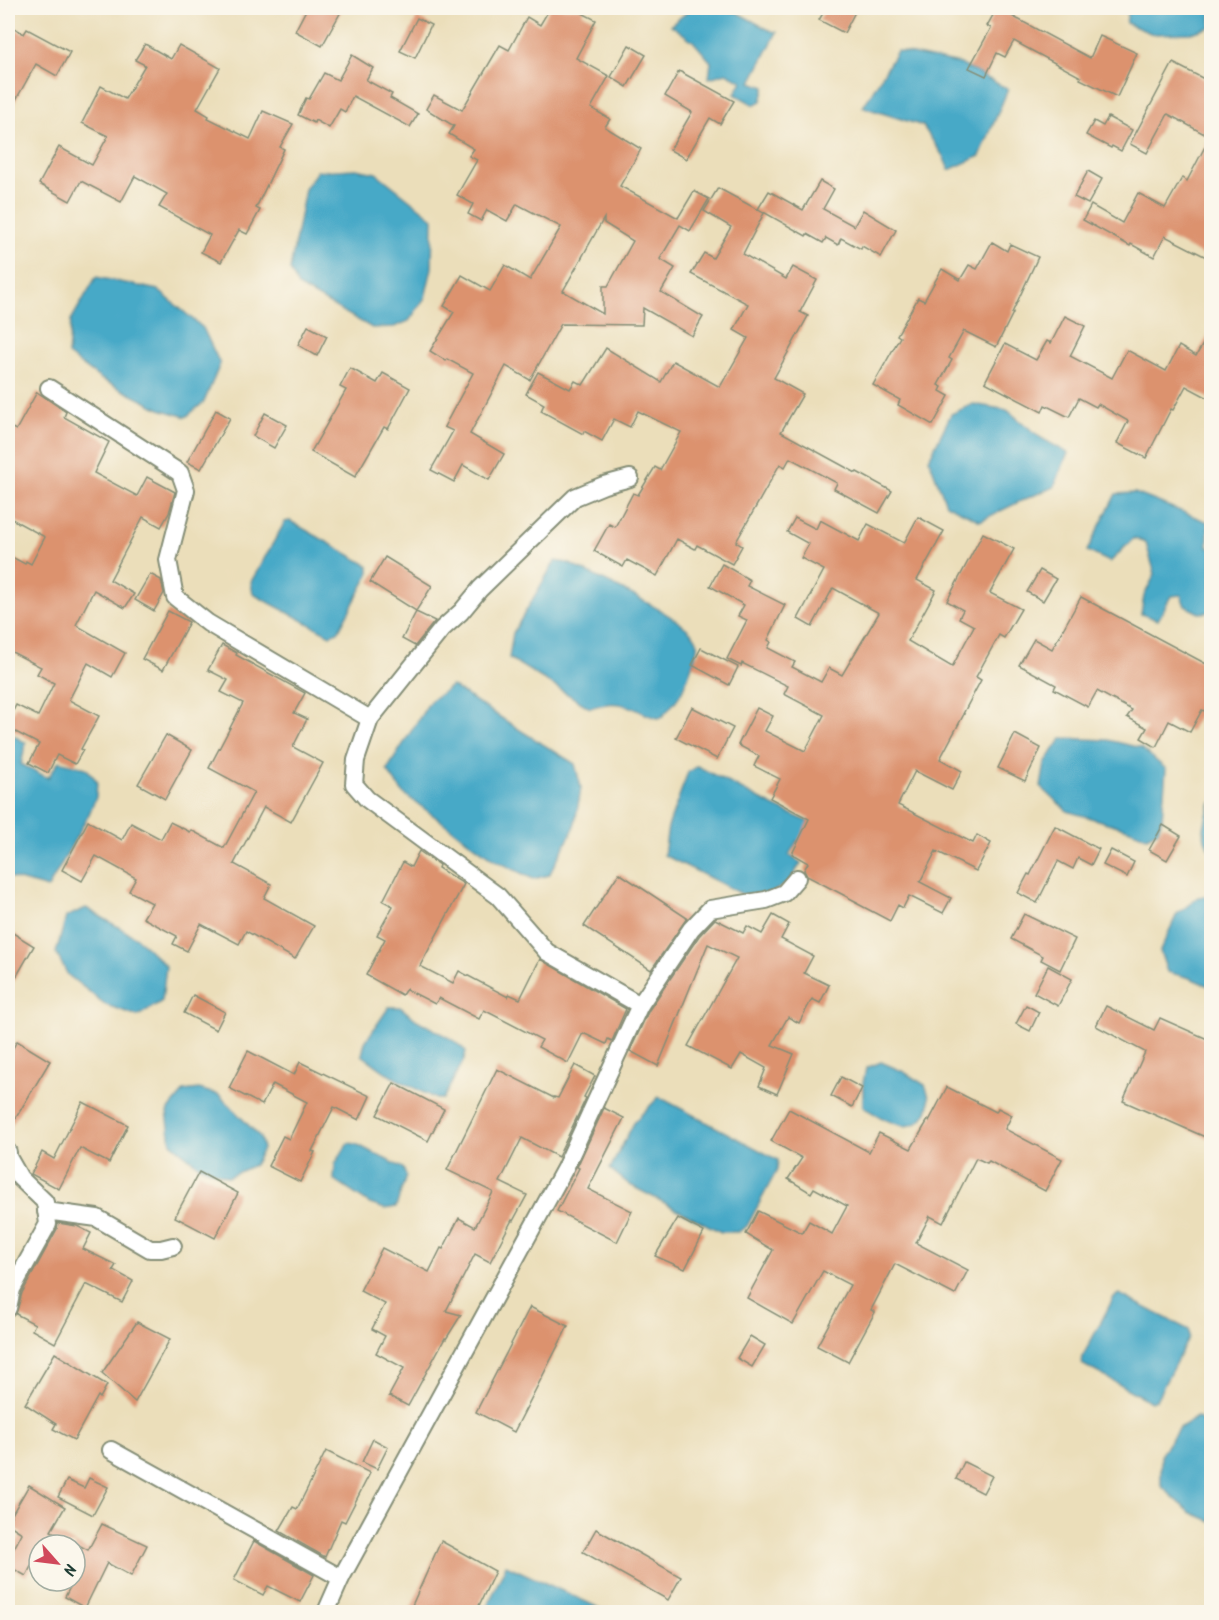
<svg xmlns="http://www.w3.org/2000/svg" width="1219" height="1620" viewBox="0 0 1219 1620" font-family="Kalam,sans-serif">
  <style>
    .water { fill: #47a9c7; stroke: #33737e; stroke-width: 1.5 }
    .building { fill: #dc926e; fill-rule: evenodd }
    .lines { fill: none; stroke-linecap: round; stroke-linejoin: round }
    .minor-casing { stroke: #858e77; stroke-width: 20 }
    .minor { stroke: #fff; stroke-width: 16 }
  </style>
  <rect width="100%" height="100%" fill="#fbf7ec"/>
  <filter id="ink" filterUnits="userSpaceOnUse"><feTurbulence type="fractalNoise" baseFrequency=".0167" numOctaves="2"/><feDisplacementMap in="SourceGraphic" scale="12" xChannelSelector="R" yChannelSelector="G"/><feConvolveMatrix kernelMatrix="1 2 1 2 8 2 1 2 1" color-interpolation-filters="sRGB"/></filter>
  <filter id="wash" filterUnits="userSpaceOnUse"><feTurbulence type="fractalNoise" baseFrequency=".008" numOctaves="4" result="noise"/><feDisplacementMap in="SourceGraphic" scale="24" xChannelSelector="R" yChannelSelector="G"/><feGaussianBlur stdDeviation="1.35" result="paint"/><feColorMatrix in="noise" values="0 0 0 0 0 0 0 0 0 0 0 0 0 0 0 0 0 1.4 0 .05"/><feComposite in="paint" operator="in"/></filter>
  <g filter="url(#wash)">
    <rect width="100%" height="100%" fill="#ebdeba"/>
    <g class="water">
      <path d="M1129,8H1211V27L1191,33L1153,34L1126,23Z"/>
      <path d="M691,9L736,12L771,31L777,32L751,82L765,87L761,101L754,105L735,94L742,81L726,73L709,78L711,62L693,41L671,25Z"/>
      <path d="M897,51L960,64L1008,89L980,156L949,170L943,156L923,126L863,107Z"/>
      <path d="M356,169L376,173L433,218L432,268L425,298L409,321L394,327L372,328L298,286L290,270L305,189L317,171Z"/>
      <path d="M96,277L158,290L203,328L220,364L204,402L186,417L160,409L101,379L68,355L71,320Z"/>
      <path d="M973,404L1007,410L1041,438L1068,453L1054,487L1023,500L980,521L946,504L929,459L951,414Z"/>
      <path d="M1135,493L1208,522V547L1212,548L1211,612L1199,613L1185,606L1181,595L1171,596L1158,620L1141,614L1144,596L1155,574L1146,543L1134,538L1110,562L1087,551L1116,494Z"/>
      <path d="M290,521L369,566V574L338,632L330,635L253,594L251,582L285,522Z"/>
      <path d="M555,561L568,563C592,575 690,619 697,641C700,648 685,685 681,693C676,702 668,710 661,718C650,718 643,712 633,708C616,701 606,703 590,708L509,658L513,633Z"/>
      <path d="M452,686L523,732L575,764L581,788L574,828L549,875L533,879L493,859L403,793L387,770L430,701Z"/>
      <path d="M8,732L26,743L21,764L48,778L59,761L86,768L97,781L96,797L89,814L48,888L8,877Z"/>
      <path d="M1062,738L1108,740L1141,748L1166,769L1162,818L1158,831L1147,837L1128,829L1067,811L1041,787L1045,763Z"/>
      <path d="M697,766L773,806L811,823L810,846L797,841L789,855L801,863L789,882L770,894H742L664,855L668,827L688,772Z"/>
      <path d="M1211,802V852C1199,834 1205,822 1211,802Z"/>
      <path d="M1211,895H1212L1211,987L1190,978L1167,972L1160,951L1177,914L1199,897Z"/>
      <path d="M86,908L137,938L166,966L162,1001L138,1016L106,1005L68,975L56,953L66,917Z"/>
      <path d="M389,1007H400L417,1020L453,1040L466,1051L464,1060L443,1099H436L391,1076L362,1055L365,1042Z"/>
      <path d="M881,1062L904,1072L925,1085C929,1094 931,1105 926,1113C912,1140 880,1117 863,1107V1083L866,1068Z"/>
      <path d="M199,1089L219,1095L260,1137L263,1149L254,1165L228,1177L198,1165L171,1143L167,1112L184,1091Z"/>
      <path d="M659,1097L778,1160L777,1170L747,1226L738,1232H721L630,1185L610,1169L635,1121Z"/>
      <path d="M348,1143L356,1144L403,1168L406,1176L396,1207L385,1209L370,1204L334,1180L335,1164Z"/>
      <path d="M1119,1294L1189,1330V1337L1156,1400L1151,1402L1082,1364L1083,1356L1114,1297Z"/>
      <path d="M1197,1417L1211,1426V1521L1190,1512L1161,1486V1454L1178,1429Z"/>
      <path d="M506,1565L608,1612H485Z"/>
    </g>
    <g id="blocks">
      <g class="building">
        <path d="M307,8H343L322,46L295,31Z"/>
        <path d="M550,8H585L582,13L596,20L576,58L609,76L591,108L610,119L605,127L641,149L620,186L678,218L694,191L709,199L690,231L680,225L660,259L675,268L661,292L703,317L692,336L643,308L642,325L561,324L530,380L506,366L470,434L504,454L489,480L463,465L454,482L431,470L453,431L444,427L473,373L447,359L446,361L430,351L454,312L444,306L462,275L490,291L505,265L530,280L561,227L517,204L507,221L487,210L481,221L468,214L473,204L457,195L477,160L469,156L474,149L449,134L454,126L426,109L434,95L462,110L500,45L509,50L527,17L540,25ZM604,218V223L633,241L608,286H603V314L563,291Z"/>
        <path d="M826,8H857L844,33L819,20Z"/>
        <path d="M997,8L1090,58L1100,36L1137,53L1117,97L1080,79L1081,77L1014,41L1005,57L997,53L986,76L969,68L991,28L987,26Z"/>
        <path d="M417,18L431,25L415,58L400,51Z"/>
        <path d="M8,24L24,34L27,29L70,52L57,76L36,64L8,114Z"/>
        <path d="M145,44L171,59L179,45L220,68L197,109L209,116L208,118L250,139L263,111L293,124L280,147L284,149L256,208L260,210L247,234L239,230L221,262L201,252L210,235L159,207L167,194L135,176L121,202L81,181L70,201L39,184L59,147L92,165L108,136L82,123L101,86L125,99L145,65L135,60Z"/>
        <path d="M629,45L646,55L627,87L611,77Z"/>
        <path d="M352,55L373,68L366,80L392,94L390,98L418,114L410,127L353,96L345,112L340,109L329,128L315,120L314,123L298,115L306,98L309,99L324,73L338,80Z"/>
        <path d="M1173,63L1212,83V260L1165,236L1154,257L1131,244L1130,246L1083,220L1091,205L1122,223L1138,193L1165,208L1182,178L1187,181L1210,137L1168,114L1147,153L1130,144Z"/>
        <path d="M679,71L734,101L720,124L710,118L686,159L670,150L692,112L665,96Z"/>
        <path d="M1108,117L1132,130L1121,151L1112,146L1111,148L1086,135L1094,121L1103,126Z"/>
        <path d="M1088,171L1102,179L1088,204L1074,197Z"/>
        <path d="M820,181L834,189L823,209L854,226L863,210L896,230L881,257L862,246L861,249L841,238L838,245L826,238L823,243L807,234L806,236L758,209L769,191L803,210Z"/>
        <path d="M718,188L764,213L743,254L786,279L793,267L817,280L800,312L808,316L774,378L803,394L781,432L856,473L857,472L892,491L879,513L834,489L837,483L790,458L785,467L780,464L736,542L742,546L732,564L697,545L695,549L677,539L657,576L627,560L623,567L594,551L609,524L615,527L633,493L638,495L655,467L660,470L681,432L638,411L630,427L614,419L602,441L584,431L583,434L541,411L544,404L526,394L538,372L570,389L575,381L583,385L606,348L661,382L673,361L720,387L748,338L734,330L748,304L691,274L704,253L713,258L731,227L704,211Z"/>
        <path d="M992,242L1007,251L1010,244L1038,257L1012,313H1013L996,347L964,331L949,358L952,360L938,385L942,387L940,391L949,396L933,425L898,405L900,400L873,385L900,337L897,335L918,298L924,301L942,269L960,280L969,265L977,269Z"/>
        <path d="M1065,316L1085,326L1070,356L1112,378L1127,350L1166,371L1179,346L1196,356L1212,329V400L1186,386L1173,410L1171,409L1146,458L1117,443L1128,421L1098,404L1096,407L1079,398L1069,417L1045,405L1042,412L985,382L1005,344L1036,360L1047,341L1051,343Z"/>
        <path d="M308,326L327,336L317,356L298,345Z"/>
        <path d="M350,368L377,383L383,373L410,388L388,429L384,427L355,477L311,452L346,390L340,387Z"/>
        <path d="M37,392L66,412L64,417L109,442L94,473L137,496L147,477L175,492L169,513L161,527L143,517L110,580L134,594L125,608L94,590L76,625L125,653L112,677L88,663L69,700L99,716L81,749L83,750L75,764L57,755L48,773L29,763L39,744L8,728V721L16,705L38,716L54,683L37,674L41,667L8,650V555L25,564L26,561L31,564L45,537L8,517V426L16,430Z"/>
        <path d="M216,410L230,418L201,469L187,462Z"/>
        <path d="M265,413L287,425L274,448L253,436Z"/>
        <path d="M918,517L944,531L917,580L936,590L908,641L952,667L974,626L959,618L963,610L947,601L983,533L1014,549L990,593L1021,609L1004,638L999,635L976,677L981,680L963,714H964L940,759L962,771L952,790L915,771L898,805L973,843L977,835L991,843L976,871L936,851L920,882L951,898L943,913L909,896L903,908L898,905L890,921L856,903L857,902L807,876L804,870L808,863L792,854L809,819L770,798L780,779L754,766L759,756L738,745L757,708L773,716L765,731L805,751L824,715L784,694L788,686L742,663L741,666L727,659L747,620L738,616L744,605L710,586L722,564L750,580L747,586L785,605L768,640L771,642L768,648L795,662L792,667L821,682L829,668L842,675L879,613L833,588L812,627L798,619L824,570L801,558L809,544L787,532L795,518L816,529L820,520L859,541L868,524L904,543Z"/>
        <path d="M385,557L432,586L416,611L370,582Z"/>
        <path d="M1040,570L1056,579L1043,601L1027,592Z"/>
        <path d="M150,574L161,580L164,593L154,611L135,600Z"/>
        <path d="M1081,597L1212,667V703L1207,712L1202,710L1190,732L1169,721L1156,747L1141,738L1147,728L1127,717L1132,710L1097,691L1088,707L1054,689L1056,685L1019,665L1034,639L1052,649Z"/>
        <path d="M168,611L189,622L163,670L142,659Z"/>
        <path d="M416,612L435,621L415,646L402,639Z"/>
        <path d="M222,645L237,653L236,655L305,693L294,713L307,719L293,747L323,763L291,822L264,807L234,864L271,884L264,898L314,926L295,959L246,931L239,944L201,924L187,951L173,944L177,936L143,918L152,903L129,891L136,878L96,856L82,881L62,870L88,821L122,840L131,823L161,839L170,822L190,832L191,830L224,848L254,792L209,768L243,703L221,692L228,680L208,670Z"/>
        <path d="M701,648L738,667L729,685L692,665Z"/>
        <path d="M692,707L733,728L717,759L676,738Z"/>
        <path d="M1015,734L1041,748L1025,781L998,768Z"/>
        <path d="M166,735L192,750L165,799L138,784Z"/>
        <path d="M1163,825L1181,836L1167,860L1149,850Z"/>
        <path d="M1055,826L1099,849L1091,865L1078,858L1073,869L1058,861L1037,903L1018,893L1028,874L1030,875Z"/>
        <path d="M1111,850L1134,862L1127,877L1103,865Z"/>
        <path d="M419,851L439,865L438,868L464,884L420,966L453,983L459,971L508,997L509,994L520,999L540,959L626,1009L612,1041L608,1039L606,1044L583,1033L568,1063L538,1047L542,1040L484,1010L479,1019L439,998L435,1004L406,989L402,995L366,975L385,939L377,935L393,906L383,901L403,862L411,867Z"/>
        <path d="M619,873L687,918L651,970L584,926Z"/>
        <path d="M1024,914L1075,939L1060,970L1041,960L1043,956L1011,939Z"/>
        <path d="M773,915L789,924L781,939L813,956L804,973L829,985L820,1003L812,999L799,1023L788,1017L772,1045L794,1054L777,1094L759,1086L766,1068L741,1054L732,1069L688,1046L737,958L708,944L658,1066L630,1051L649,1010L699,936L715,919L743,933L747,926L762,934Z"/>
        <path d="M8,930L34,946L8,991Z"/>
        <path d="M1048,966L1072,979L1058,1006L1034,993Z"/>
        <path d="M193,995L225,1012L216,1030L184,1013Z"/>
        <path d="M1026,1005L1039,1012L1030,1031L1016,1024Z"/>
        <path d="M1106,1006L1154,1030L1160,1018L1212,1041V1140L1123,1101L1145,1052L1096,1026Z"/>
        <path d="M17,1041L50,1061L8,1131V1057Z"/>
        <path d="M248,1051L294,1075L300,1062L370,1096L359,1120L334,1107L312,1151L315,1152L300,1182L268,1166L283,1136L289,1139L307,1102L273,1084L262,1105L229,1088Z"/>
        <path d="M575,1065L595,1076L584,1097L586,1098L558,1157L522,1138L500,1182L527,1195L513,1221L512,1220L490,1262L475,1254L446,1311L461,1315L446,1339L445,1338L408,1406L389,1396L404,1368L376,1353L385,1336L372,1329L385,1304L360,1291L382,1248L429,1272L441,1248L443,1249L459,1218L475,1227L493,1192L447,1170L497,1069L554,1098V1097L558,1098Z"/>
        <path d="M841,1077L862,1088L852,1107L831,1096Z"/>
        <path d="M394,1083L444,1109L428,1141L377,1115Z"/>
        <path d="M947,1087L996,1112L998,1108L1012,1115L1005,1129L1062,1159L1045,1191L989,1161L987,1163L976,1158L943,1223L930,1216L916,1243L968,1270L955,1295L895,1264L871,1310L875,1312L848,1362L817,1346L850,1285L823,1271L793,1324L747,1298L773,1250L746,1234L758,1211L802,1233L809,1221L832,1234L847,1206L814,1188L811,1193L788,1179L802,1158L771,1141L789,1109L869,1152L879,1133L911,1149L928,1120L929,1121Z"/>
        <path d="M83,1102L128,1125L109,1163L80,1148L59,1189L31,1174L42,1152L54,1159Z"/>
        <path d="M604,1108L624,1118L588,1189L632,1211L617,1242L557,1211L579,1168L577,1167Z"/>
        <path d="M199,1172L238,1193L215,1238L175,1217Z"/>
        <path d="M678,1218L704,1232L685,1269L655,1256Z"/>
        <path d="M58,1223L77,1226L91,1233L83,1249L116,1265L113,1270L133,1281L122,1302L86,1284L55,1343L32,1330L35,1324L16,1314L22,1293L57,1229Z"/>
        <path d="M530,1307L568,1326L514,1432L476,1412Z"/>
        <path d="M137,1322L170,1339L135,1402L102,1373Z"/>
        <path d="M750,1336L765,1345L752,1367L737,1358Z"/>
        <path d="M55,1353L107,1385L100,1398L98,1396L74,1440L53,1429L56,1424L25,1404Z"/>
        <path d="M373,1439L388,1447L377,1469L362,1462Z"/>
        <path d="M326,1451L370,1473L345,1522L341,1520L325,1557L279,1531L293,1507L297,1509Z"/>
        <path d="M964,1462L992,1476L983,1493L956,1479Z"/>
        <path d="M89,1478L108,1487L93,1515L58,1497L67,1480L84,1488Z"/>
        <path d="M29,1485L65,1507L51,1531L88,1550L102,1524L147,1545L131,1576L107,1563L85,1608L65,1597L73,1581H75V1545H39V1551L26,1576L8,1566V1560L22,1533L8,1524V1521Z"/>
        <path d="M596,1529L681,1577L668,1600L583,1552Z"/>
        <path d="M254,1541L314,1575L300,1602L268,1586L263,1595L234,1580Z"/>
        <path d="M441,1541L495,1571L476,1612H409Z"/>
      </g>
    </g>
  </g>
  <g filter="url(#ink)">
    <use href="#blocks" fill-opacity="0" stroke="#858e77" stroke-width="1.5"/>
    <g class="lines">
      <g class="minor-casing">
        <g id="minor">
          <path d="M49,388L180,473L186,490L168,560L175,597L208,623L370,719"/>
          <path d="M640,1005L691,929L710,909L766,900L784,893L797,878"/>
          <path d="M8,1152V1157L20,1178L45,1202L48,1224L12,1289L8,1308"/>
          <path d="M46,1211L97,1218L150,1249H161L173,1246"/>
          <path d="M111,1450L341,1578"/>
          <path d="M326,1612L341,1578L565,1168L640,1005L547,952L498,896L367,799L354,784L356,760L370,719L442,629L461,612L480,589L575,497L604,485L630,478"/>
        </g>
      </g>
      <use href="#minor" class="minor"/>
    </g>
  </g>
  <rect width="1219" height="1620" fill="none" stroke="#fbf7ec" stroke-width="30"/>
  <g transform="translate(57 1563) rotate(118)"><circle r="28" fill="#fbf7ec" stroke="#a3ada2" stroke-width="1.5"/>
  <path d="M0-4.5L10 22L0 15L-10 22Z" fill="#d1495b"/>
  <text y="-9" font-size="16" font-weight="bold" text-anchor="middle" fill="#1f3d34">N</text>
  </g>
</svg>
